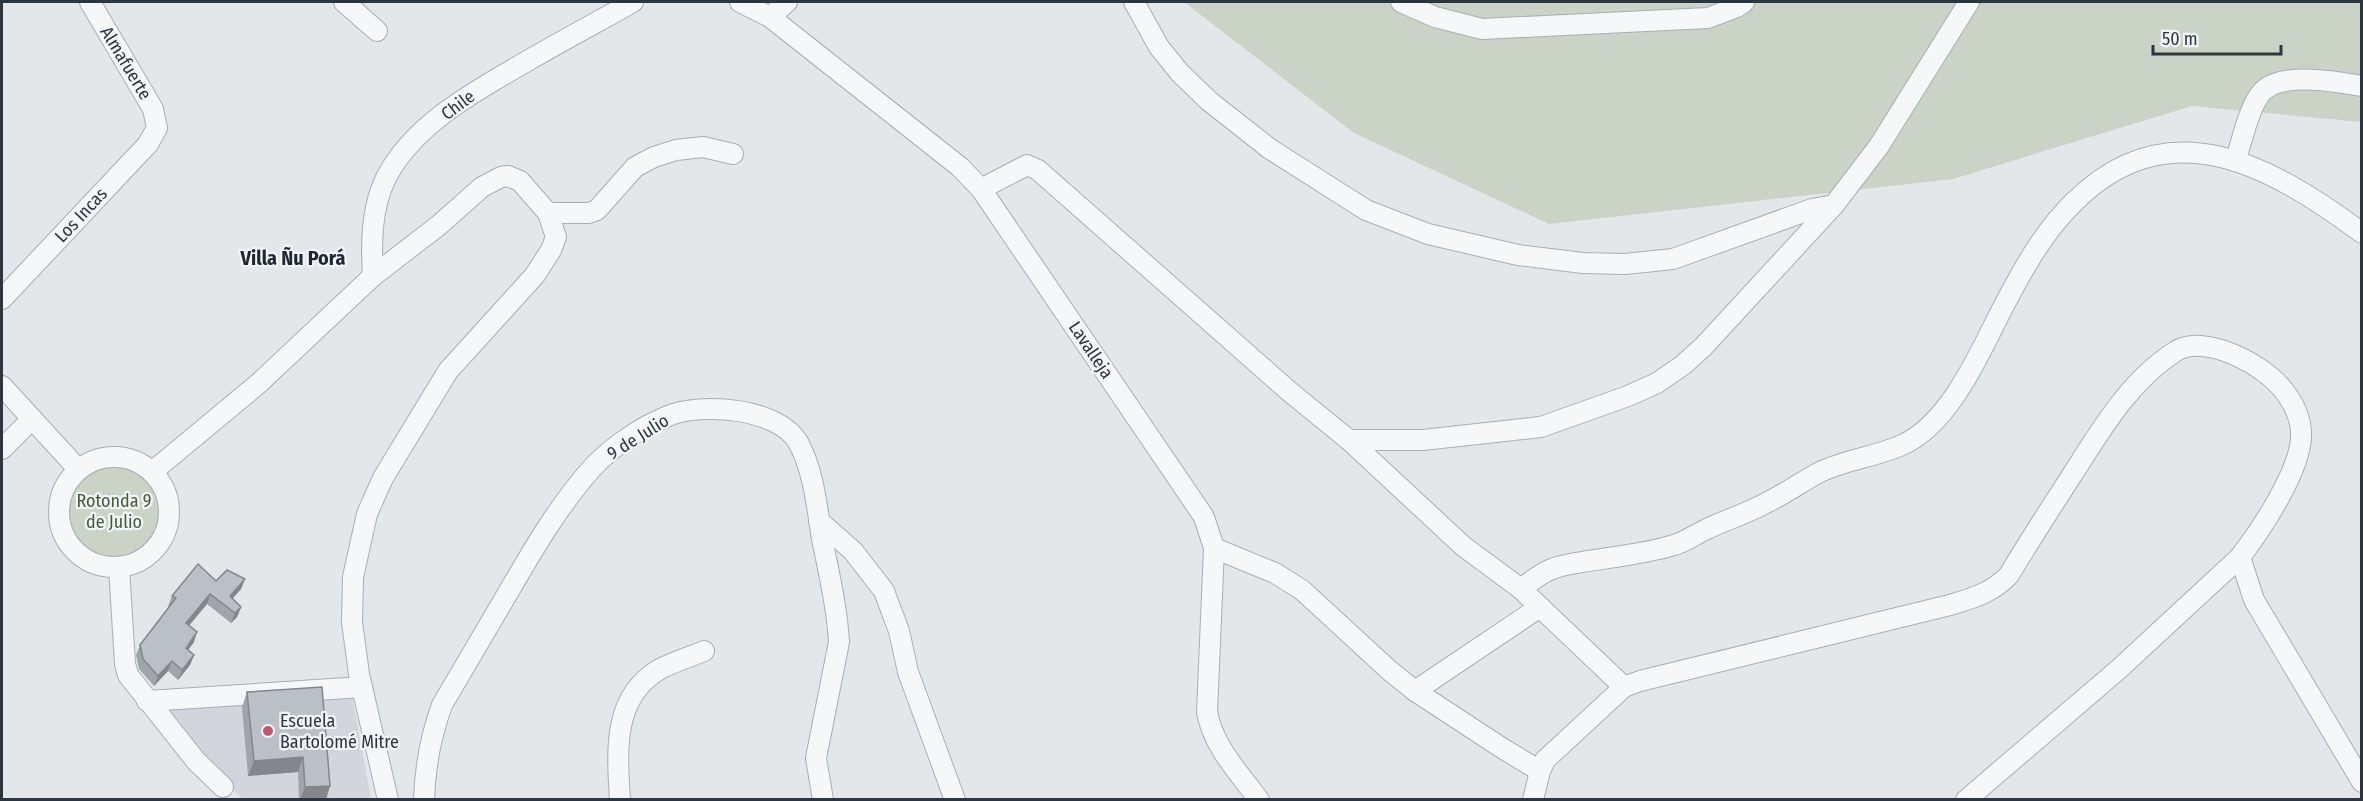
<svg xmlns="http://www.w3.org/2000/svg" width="2363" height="801" viewBox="0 0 2363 801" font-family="'Fira Sans Condensed',sans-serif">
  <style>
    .built { fill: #d2d6dc }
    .green { fill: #cad3c5 }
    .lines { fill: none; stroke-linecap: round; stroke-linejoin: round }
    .minor-casing { stroke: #a8aeb4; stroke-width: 22 }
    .minor { stroke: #f6f7f9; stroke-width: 20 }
    .wall { fill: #a1a5ab }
    .shaded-wall { fill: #83868b }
    .building { fill: #bbc0c7; stroke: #83868b; stroke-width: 1.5 }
    .poi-dot { fill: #c4546d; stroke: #f3f5f8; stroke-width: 2 }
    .labels { text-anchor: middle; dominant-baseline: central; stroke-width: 4.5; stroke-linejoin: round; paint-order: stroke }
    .street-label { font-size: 18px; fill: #2c3641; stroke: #f3f5f8 }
    .park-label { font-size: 18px; fill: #445c3b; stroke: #f3f5f8 }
    .poi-label { font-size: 18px; fill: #2c3641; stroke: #f3f5f8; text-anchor: start }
    .neighbourhood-label { font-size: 20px; font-weight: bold; fill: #1e2732; stroke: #f3f5f8 }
  </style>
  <rect width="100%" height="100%" fill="#e3e7ea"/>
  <path class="built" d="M352,696L371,799H242L198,755L157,706Z"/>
  <g class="green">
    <path d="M1184,2H2361V122L2192,106L1953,179L1549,224L1354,133Z"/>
    <circle cx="114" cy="512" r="55"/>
  </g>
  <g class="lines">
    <g class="minor-casing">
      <g id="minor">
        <path d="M344,2L377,31"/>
        <path d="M740,2L770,17L960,167L981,189L1204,517L1214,548L1207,712C1213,746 1239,773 1259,800"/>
        <path d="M1134,2L1159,47L1180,73L1209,101L1270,149L1366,210L1428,234L1518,255L1583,263L1625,264L1673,259L1812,209L1834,205"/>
        <path d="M1401,2L1435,17L1482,29L1708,18L1737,7L1744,2"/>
        <path d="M770,17L787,2"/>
        <path d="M2235,161C2242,142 2249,106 2262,92C2281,71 2337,82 2362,86"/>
        <path d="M981,189L1027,165L1038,170L1290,392L1349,440L1463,546L1521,589L1624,687"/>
        <path d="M548,213H589L597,210L635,167L654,157L676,150L703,147L733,154"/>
        <path d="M373,276C371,244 371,208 386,178C414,123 479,89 529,60C564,40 599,21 633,2"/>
        <path d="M2,299L148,144L157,128L153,109L90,2"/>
        <path d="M2,386L78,469"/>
        <path d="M1349,440H1423L1541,427L1628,396L1657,383L1683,365L1703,347L1834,205L1879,146L1969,2"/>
        <path d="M2,449L32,419"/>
        <circle cx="114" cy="512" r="55"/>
        <path d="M152,472L258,384L373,276L438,226L482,187L501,177L508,176L520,181L548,213L556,237L551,250L535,275L448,371L383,478L367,514L353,577L352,622L359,674L388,800"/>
        <path d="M819,521L853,551L884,591L899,631L908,672L955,800"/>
        <path d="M1214,548L1275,573L1302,590L1389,670L1415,691L1502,748L1540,771L1545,760L1624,687L1640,681L1950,605C1973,598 1992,593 2009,575C2029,541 2051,508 2072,475C2101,430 2129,381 2176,351C2206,333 2266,366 2284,391C2294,403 2302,421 2301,437C2300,471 2261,530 2240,557L2119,669L1966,800"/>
        <path d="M2240,557L2254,600L2362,782"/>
        <path d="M119,567L125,664L128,675L196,761L223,787"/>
        <path d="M1521,589C1531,582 1540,573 1552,569C1561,565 1572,564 1582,562C1612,557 1645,554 1674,545C1685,542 1696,534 1707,529C1725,520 1746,514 1764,504C1783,495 1800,483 1818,473C1844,460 1875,457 1902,445C1947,425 1976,361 1997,319C2018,278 2041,234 2074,202C2170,107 2271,166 2362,233"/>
        <path d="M1415,691L1540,607"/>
        <path d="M147,701L362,687"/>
        <path d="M424,800C425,768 431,735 442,705C464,667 487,629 509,591C534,548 559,505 593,467C613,446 641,427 668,416C701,402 778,408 798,442C814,471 817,508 822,539C829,573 837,608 839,642L816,758L823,800"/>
        <path d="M620,800C617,751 612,697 660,669C673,662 690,657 704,651"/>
        <path d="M1533,800L1540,771"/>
      </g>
    </g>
    <use href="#minor" class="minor"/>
  </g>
  <g class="wall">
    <path d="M245,579L241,589L232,599L241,607L237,617L231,623L207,604L189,625L194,642L188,650L194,655L190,665L178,680L168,671L154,686L139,669L136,655L140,645L170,607L168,606L172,596L216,581Z"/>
    <path d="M322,687L326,800H299L298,772L248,776L242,707L247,692Z"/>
  </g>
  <g class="shaded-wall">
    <path d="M245,579L241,589L226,606L230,596Z"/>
    <path d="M210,594L207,604L183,633L186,623Z"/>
    <path d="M241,607L237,617L231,623L235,613Z"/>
    <path d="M197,632L194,642L182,658L186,648Z"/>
    <path d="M194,655L190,665L178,680L182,670Z"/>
    <path d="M172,661L168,671L154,686L158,676Z"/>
    <path d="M303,757L298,772L248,776L254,761Z"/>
    <path d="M330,786L326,800H300L305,787Z"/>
  </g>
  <g class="building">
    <path d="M198,564L216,581L227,570L245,579L230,596L241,607L235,613L210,594L186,623L197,632L186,648L194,655L182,670L172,661L158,676L143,659L140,645L176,598L172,596Z"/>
    <path d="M322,687L330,786L305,787L303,757L254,761L247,692Z"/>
  </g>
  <circle class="poi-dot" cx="268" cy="731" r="6"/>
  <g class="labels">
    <g class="street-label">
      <text transform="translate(126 63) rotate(59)">Almafuerte</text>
      <text transform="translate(458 105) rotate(-37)">Chile</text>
      <text transform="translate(81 215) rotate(-47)">Los Incas</text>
      <text transform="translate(1091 350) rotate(56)">Lavalleja</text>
      <text transform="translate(638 437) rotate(-32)">9 de Julio</text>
    </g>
    <g class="park-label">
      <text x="114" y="501">Rotonda 9<tspan x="114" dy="21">de Julio</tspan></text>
    </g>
    <g class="poi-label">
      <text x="280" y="721">Escuela<tspan x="280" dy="21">Bartolomé Mitre</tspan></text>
    </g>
    <g class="neighbourhood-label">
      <text x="293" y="258">Villa Ñu Porá</text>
    </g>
  </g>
  <rect width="2363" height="801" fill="none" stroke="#2c3641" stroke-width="6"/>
  <path d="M2153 45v9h128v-9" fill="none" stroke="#2c3641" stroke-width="3"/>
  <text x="2162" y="45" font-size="18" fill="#2c3641" stroke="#f3f5f8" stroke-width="4.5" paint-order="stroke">50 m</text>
</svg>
